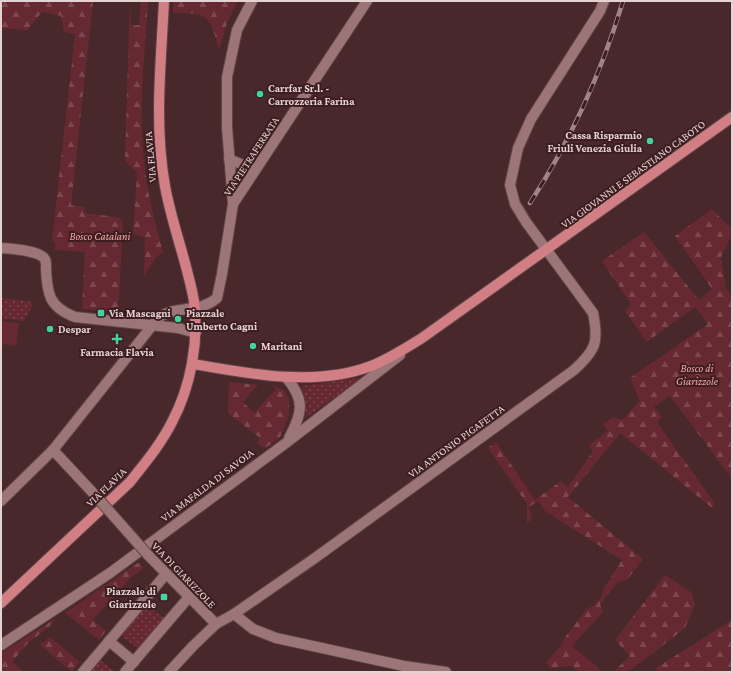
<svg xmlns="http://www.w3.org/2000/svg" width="733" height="673" viewBox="0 0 733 673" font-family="'Crimson Pro',serif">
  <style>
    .grass { fill: url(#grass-dots) }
    .forest { fill: url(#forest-firs) }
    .pitch { fill: #672931 }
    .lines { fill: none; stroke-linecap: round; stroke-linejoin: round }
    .minor-casing { stroke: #614649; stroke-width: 12 }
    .major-casing { stroke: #614649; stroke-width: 12 }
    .minor { stroke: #9b7577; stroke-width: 10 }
    .major { stroke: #d17f85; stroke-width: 10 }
    .rail-casing { stroke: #9f8587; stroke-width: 4.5 }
    .rail { stroke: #3d1e20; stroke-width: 3; stroke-dasharray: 9; stroke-linecap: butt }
    .minor-bridge-casing { stroke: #614649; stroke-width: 12; stroke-linecap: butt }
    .minor-bridge { stroke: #9b7577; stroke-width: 10 }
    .poi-dot { fill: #41d4a1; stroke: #3d1e20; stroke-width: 1.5 }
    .labels { text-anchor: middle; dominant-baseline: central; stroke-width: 4; stroke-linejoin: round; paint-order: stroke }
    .poi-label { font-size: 11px; font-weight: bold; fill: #e7d2d3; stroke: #3d1e20; text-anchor: start }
    .street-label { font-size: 11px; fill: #e7d2d3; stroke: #3d1e20 }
    .park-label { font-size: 11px; font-style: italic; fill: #fba6ab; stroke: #3d1e20 }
  </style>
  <defs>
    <pattern id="grass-dots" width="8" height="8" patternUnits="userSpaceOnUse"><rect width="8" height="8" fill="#672931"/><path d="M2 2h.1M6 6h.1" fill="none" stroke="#7d474e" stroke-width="1.8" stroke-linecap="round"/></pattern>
    <pattern id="forest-firs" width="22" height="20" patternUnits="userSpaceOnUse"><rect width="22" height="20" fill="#672931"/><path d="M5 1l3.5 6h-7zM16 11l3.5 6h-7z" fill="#7d474e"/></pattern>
  </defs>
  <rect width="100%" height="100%" fill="#48282a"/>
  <g class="grass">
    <path d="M1,298L29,301L33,305L24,321L1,318Z"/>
    <path d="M364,377L305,418C307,406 305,397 301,386Z"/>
    <path d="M146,604L165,619L139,650L121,635Z"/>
    <path d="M100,660L115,672H90Z"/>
  </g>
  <g class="forest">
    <path d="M1,1H93L71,205L84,207V213L117,217L120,218L123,224L118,312L82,309L85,252L55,250V243L52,241L75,34L64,32L61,16L42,12L27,30L1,28Z"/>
    <path d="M130,1L131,25H139L141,1H148C145,50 139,101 143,150C145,185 154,218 163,252L156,257L144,277L145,237L133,234L137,173L125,161L128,59Z"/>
    <path d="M173,1H238L227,23L219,50C210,15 209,13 173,13Z"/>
    <path d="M712,209L732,230V234L721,257L726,289L732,297V479L670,396L654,407L662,417L657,422L715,504L712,508L620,433L568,497L643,559L627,580L618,582L600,604L603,612L572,646L603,672H579L571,666L551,668L546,663L562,644L563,640L587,609L594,605L601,598L603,590L622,560L545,511L538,501L529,507L532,518L527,524V504L488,448L496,442L535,500L561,481L568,487L593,451L589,445L608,431L603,424L613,417L622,420L640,401L630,378L708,324L695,307L647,342L625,311L631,304L602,261L644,232L699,300L712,289L675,236Z"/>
    <path d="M229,382L258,385L243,402L254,413L276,389L272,385L284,390L289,399V415L284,429L279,439L265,448L257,444L260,438L228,413Z"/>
    <path d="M139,562L144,568L130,578L93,620L106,631L99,640L65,613Z"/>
    <path d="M665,575L691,592L695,604L685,628L648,657L627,672H613L630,656L615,640Z"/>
    <path d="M56,618L49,627L28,643L12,662L24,672H1V653Z"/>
    <path d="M732,620V672H658L656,668Z"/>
    <path d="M50,637L80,662L72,672L40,645Z"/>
  </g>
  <path class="pitch" d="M1,321L19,323L16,346L1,344Z"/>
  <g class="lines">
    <g class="minor-casing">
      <g id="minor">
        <path d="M229,159L255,170"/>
        <path d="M233,204L227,127V77L237,30L252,1"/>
        <path d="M1,248C12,249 34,250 43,257C47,260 46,264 46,268C47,294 49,307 75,317L178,328L196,333"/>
        <path d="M286,377C305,400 303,412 289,438"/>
        <path d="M53,450L95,495"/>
        <path d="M1,501L53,450L159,317C178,305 200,313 217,298L222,274L233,204L367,1"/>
        <path d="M148,555L216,624L234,614L253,629L276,638L404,666L446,672"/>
        <path d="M234,614L315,558L574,370C596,350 599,342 593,313L526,222L515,204L510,185L518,148L531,119L600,11L604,1"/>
        <path d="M109,641L134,662"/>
        <path d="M1,645L110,573L286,443L400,355"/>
        <path d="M83,672L166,574"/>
        <path d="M125,672L189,597"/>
        <path d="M169,672L193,646L216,624"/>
      </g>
    </g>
    <g class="major-casing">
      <g id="major">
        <path d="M193,364C249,374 316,387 371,366C389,359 406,348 422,338L732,117"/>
        <path d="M1,603L130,482C145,463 161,444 172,422C191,386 199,342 194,301C187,262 172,225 165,186C154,125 161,63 164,1"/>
      </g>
    </g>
    <use href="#minor" class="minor"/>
    <use href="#major" class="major"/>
    <g class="rail-casing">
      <path id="rail" d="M530,203C571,140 601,74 623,1"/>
    </g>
    <use href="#rail" class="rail"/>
    <g class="minor-bridge-casing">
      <path id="minor-bridge" d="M95,495L148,555"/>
    </g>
    <use href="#minor-bridge" class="minor-bridge"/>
  </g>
  <g class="poi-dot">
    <circle cx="260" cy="94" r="4"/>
    <circle cx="650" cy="141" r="4"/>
    <rect x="97" y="309" width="8" height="8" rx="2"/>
    <circle cx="178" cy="319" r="4"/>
    <circle cx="50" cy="329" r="4"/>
    <path d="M115 333h4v4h4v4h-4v4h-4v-4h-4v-4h4z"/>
    <circle cx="253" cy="346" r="4"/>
    <rect x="160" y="593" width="8" height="8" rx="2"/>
  </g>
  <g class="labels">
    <g class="poi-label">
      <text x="268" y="88">Carrfar Sr.l. -<tspan x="268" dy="13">Carrozzeria Farina</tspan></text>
      <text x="642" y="135" text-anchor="end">Cassa Risparmio<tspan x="642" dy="13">Friuli Venezia Giulia</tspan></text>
      <text x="109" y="313">Via Mascagni</text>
      <text x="186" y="313">Piazzale<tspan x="186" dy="13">Umberto Cagni</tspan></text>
      <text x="58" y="329">Despar</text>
      <text x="261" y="346">Maritani</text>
      <text x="117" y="352" text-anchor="middle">Farmacia Flavia</text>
      <text x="156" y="591" text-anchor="end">Piazzale di<tspan x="156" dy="13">Giarizzole</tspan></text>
    </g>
    <g class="street-label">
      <text transform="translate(251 156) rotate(-57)">VIA PIETRAFERRATA</text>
      <text transform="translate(150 157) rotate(-95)">VIA FLAVIA</text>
      <text transform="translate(633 174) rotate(-36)">VIA GIOVANNI E SEBASTIANO CABOTO</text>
      <text transform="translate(456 441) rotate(-36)">VIA ANTONIO PIGAFETTA</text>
      <text transform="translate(207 485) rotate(-37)">VIA MAFALDA DI SAVOIA</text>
      <text transform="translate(106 487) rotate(-44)">VIA FLAVIA</text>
      <text transform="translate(184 575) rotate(46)">VIA DI GIARIZZOLE</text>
    </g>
    <g class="park-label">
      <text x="100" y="236">Bosco Catalani</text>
      <text x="697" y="368">Bosco di<tspan x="697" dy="13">Giarizzole</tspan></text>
    </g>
  </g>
  <rect width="733" height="673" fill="none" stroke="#e7d2d3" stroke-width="4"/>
</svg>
